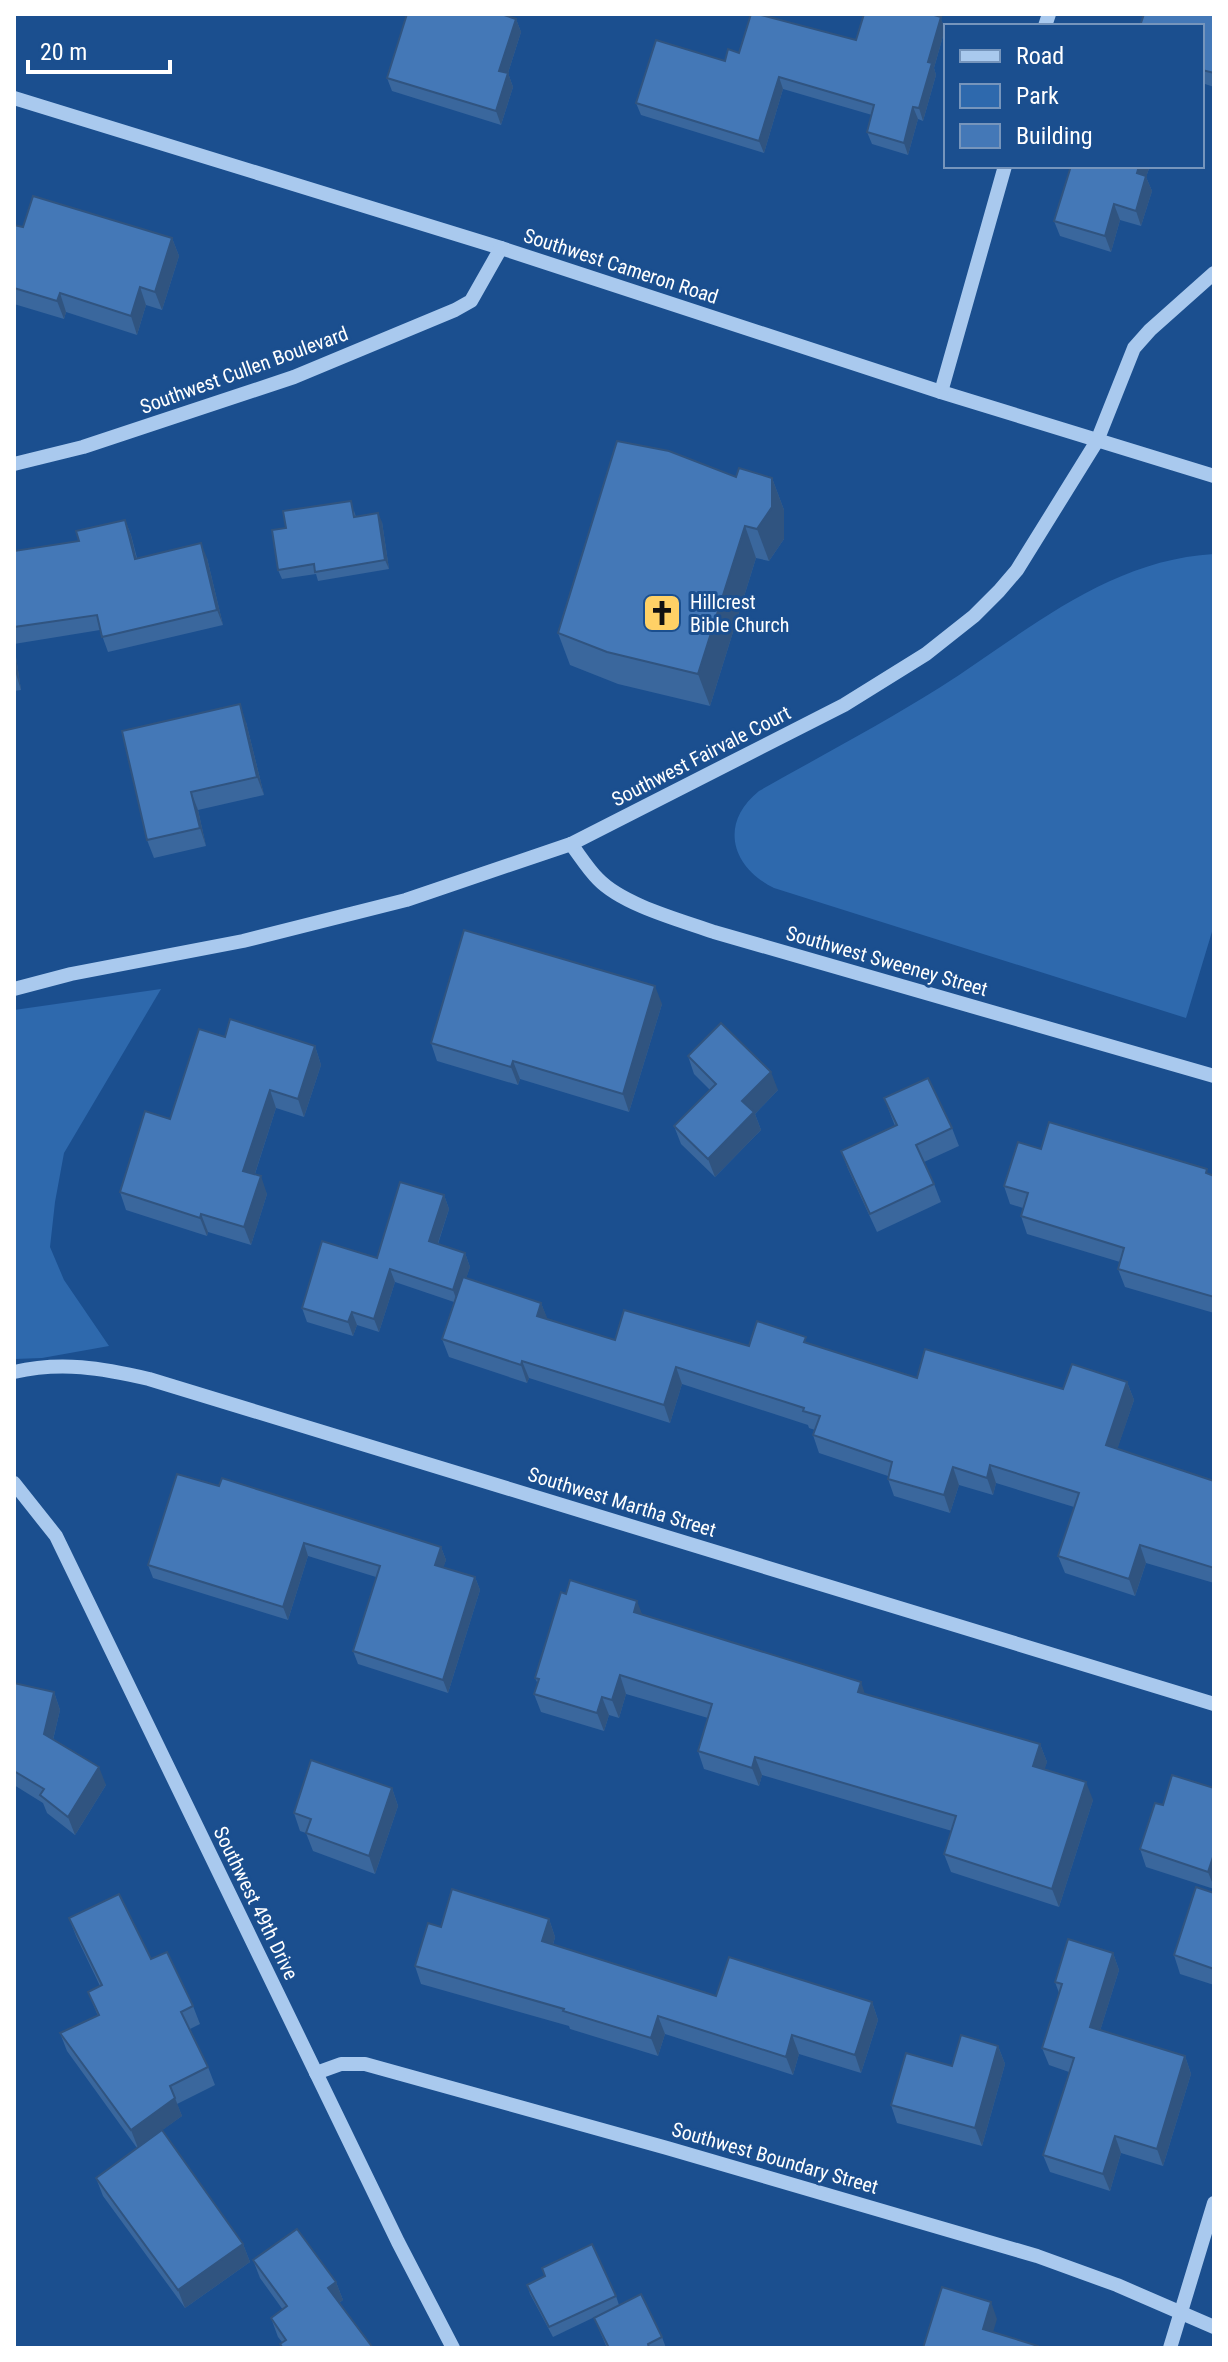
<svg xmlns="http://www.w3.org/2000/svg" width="1228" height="2362" viewBox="0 0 1228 2362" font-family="'Roboto Condensed',sans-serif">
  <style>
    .green { fill: #2e69ad }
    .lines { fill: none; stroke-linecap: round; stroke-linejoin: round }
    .minor { stroke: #a9c9ee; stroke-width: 14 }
    .wall { fill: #3a679d }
    .shaded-wall { fill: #305480 }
    .building { fill: #4478b7; stroke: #305480; stroke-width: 2 }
    .labels { text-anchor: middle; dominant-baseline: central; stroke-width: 6; stroke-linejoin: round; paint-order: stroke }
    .street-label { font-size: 20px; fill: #fff; stroke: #1b4f8f }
    .poi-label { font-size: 20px; fill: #fff; stroke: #1b4f8f; text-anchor: start }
  </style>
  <rect width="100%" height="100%" fill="#1b4f8f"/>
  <g class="green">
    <path d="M1214,554V925L1186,1018L774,888C731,867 719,823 759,791C819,757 880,725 939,688C1025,633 1107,560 1214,554Z"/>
    <path d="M161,989L64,1153L55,1202L50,1247L64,1280L109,1346L42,1358L14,1359V1010Z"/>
  </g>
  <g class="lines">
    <g class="minor">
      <path d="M1045,26L1049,14"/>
      <path d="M14,98L501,248L941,392L1214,476"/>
      <path d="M941,392L1005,166"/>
      <path d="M14,464L83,447L294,377L455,310L471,301L501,248"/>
      <path d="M571,844C580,856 588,869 598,879C623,905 680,920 714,932L1214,1076"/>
      <path d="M14,989L71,974L243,941L406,900L571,844L844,705L926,654L974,616L999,591L1017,570L1097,441L1134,348L1150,330L1214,273"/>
      <path d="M14,1372C61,1361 102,1368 149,1379L1214,1704"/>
      <path d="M14,1483L56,1536L398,2242L453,2348"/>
      <path d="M316,2073L341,2064H365L667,2148L1037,2256L1117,2285L1214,2327"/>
      <path d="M1170,2348L1214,2203"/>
    </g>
  </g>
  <g class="wall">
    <path d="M864,14H943L941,19L945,29L934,68L936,75L923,121L918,119L908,155L872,144L867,132L872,115L783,89L764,153L641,115L636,103L739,53L856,40Z"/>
    <path d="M1214,14V87L1202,83V26Z"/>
    <path d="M516,19L521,32L508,73L513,87L501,125L392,91L387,78Z"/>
    <path d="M1068,166H1150L1146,177L1152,191L1141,226L1120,220L1111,252L1060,236L1054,221L1070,170Z"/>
    <path d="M14,225L23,227L172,238L179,256L162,310L146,305L137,335L66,312L64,319L14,304Z"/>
    <path d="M772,478L784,510V539L769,561L756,558L710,706L618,684L570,665L558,633Z"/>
    <path d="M354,511L356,517L382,522L389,569L318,581L316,574L282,579L278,570L286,528Z"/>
    <path d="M125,520L131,535L137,558H207L223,625L108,652L100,630L14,644V551L79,541Z"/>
    <path d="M14,644L21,690L14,691Z"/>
    <path d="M246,722L264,795L198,810L206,846L154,858L147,840Z"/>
    <path d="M662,1004L629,1112L520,1079L518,1085L437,1061L431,1043Z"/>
    <path d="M315,1046L321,1065L304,1117L276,1108L255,1174L267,1194L251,1245L208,1232L207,1236L126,1210L120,1192L170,1119Z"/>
    <path d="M688,1056L778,1090L755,1114L761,1130L715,1177L681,1144L674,1126L710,1090L694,1074Z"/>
    <path d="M884,1098L952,1128L959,1146L924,1162L934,1184L941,1202L877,1232L848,1169L841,1151L895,1126Z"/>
    <path d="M1041,1149L1214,1176V1313L1125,1287L1118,1269L1120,1262L1027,1234L1021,1216L1023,1208L1010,1204L1004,1186Z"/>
    <path d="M444,1195L449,1209L438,1244L465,1253L470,1267L466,1278L541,1303L547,1319L615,1340L749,1346L808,1343L917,1378L1063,1389L1127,1382L1134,1400L1117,1449L1214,1481V1583L1146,1563L1135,1596L1065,1573L1058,1556L1074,1507L996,1483L993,1495L959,1485L950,1513L894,1496L888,1479V1476L819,1453L813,1435L815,1430L809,1428L808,1425L682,1384L670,1423L529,1378L527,1383L449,1357L442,1339L454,1302L395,1282L379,1332L357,1325L353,1336L307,1322L302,1308L377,1258Z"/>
    <path d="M219,1486L441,1547L446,1560L443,1567L475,1577L480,1590L448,1693L358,1664L353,1651L376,1577L308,1556L288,1620L153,1578L148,1565Z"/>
    <path d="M566,1594L642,1615L865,1694L1040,1744L1047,1762L1044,1769L1093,1800L1059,1907L951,1872L944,1854L952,1831L762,1775L759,1786L704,1769L698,1751L708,1718L626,1694L619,1718L609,1715L604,1731L541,1712L534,1694L538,1684L535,1678Z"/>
    <path d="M14,1683L54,1692L60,1710L53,1740L106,1785L75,1835L47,1813L43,1803L14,1785Z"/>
    <path d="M392,1788L398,1806L375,1874L313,1851L306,1833L300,1831L294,1813Z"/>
    <path d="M1214,1788V1889L1146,1867L1140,1849L1163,1805Z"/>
    <path d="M1214,1893V1985L1180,1974L1174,1955Z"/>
    <path d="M69,1918L151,1959L193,2006L200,2024L190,2029L208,2067L215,2085L177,2104L182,2116L162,2130L243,2244L250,2262L185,2308L103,2196L96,2178L137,2148L67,2051L60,2033L98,2016L88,1992L100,1986L76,1936Z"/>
    <path d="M549,1919L555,1937L553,1945L716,1996L872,2002L878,2020L861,2073L799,2054L793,2075L665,2034L658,2056L570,2029L569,2026L421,1984L415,1966L441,1927Z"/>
    <path d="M1113,1953L1119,1970L1100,2031L1185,2056L1191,2074L1163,2166L1121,2153L1110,2191L1050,2172L1043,2155L1069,2072L1049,2065L1042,2048L1059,1993L1055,1982Z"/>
    <path d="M998,2046L1005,2064L982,2146L897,2123L891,2105L952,2066Z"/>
    <path d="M253,2260L336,2282L343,2300L339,2303L373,2348H282L280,2344L282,2342L278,2337L271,2318L283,2310L260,2278Z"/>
    <path d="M527,2285L616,2296L619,2305L662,2337L666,2348H607L594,2318L603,2313L553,2337L530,2294Z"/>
  </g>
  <g class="shaded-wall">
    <path d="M935,14H943L941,19L945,29L934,68L936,75L923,121L919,108L928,62Z"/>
    <path d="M516,19L521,32L508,73L513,87L501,125L496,111L499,71Z"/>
    <path d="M779,77L783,89L764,153L759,141Z"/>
    <path d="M913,107L918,119L908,155L904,143Z"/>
    <path d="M1139,166H1150L1146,177L1152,191L1141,226L1136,211L1137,173Z"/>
    <path d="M1114,204L1120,220L1111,252L1105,236Z"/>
    <path d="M172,238L179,256L162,310L155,292Z"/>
    <path d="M140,287L146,305L137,335L131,316Z"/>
    <path d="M60,293L66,312L64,319L57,301Z"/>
    <path d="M772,478L784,510V539L769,561L757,529Z"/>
    <path d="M378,513L382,522L389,569L385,560Z"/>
    <path d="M125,520L131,535L140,574L135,559Z"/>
    <path d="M745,526L756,558L710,706L698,674Z"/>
    <path d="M201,543L207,558L223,625L217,610Z"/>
    <path d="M14,644L21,690L16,674L14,663Z"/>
    <path d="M240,704L246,722L264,795L257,777Z"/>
    <path d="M191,792L198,810L206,846L200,828Z"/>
    <path d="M655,986L662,1004L629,1112L623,1094Z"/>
    <path d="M315,1046L321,1065L304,1117L298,1099Z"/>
    <path d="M513,1061L520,1079L518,1085L511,1067Z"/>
    <path d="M771,1072L778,1090L755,1114L761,1130L715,1177L708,1159L742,1101Z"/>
    <path d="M270,1090L276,1108L250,1189L243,1171Z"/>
    <path d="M261,1176L267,1194L251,1245L244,1227Z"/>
    <path d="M444,1195L449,1209L434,1255L429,1241Z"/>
    <path d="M201,1214L208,1232L207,1236L200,1218Z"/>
    <path d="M465,1253L470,1267L458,1304L453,1290Z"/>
    <path d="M390,1269L395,1282L379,1332L374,1319Z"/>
    <path d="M541,1303L548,1320L537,1316Z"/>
    <path d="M352,1312L357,1325L353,1336L348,1322Z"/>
    <path d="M522,1361L529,1378L527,1383L521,1365Z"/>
    <path d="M676,1367L682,1384L670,1423L664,1405Z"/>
    <path d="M1127,1382L1134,1400L1113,1462L1106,1445Z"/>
    <path d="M990,1465L996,1483L993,1495L987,1478Z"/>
    <path d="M953,1467L959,1485L950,1513L944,1495Z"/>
    <path d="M304,1543L308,1556L288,1620L283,1607Z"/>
    <path d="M1140,1545L1146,1563L1135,1596L1129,1579Z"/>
    <path d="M441,1547L446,1560L440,1578L435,1565Z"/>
    <path d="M475,1577L480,1590L448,1693L443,1680Z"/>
    <path d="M637,1601L644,1619L634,1612Z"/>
    <path d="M620,1675L626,1694L619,1718L612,1700Z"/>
    <path d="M861,1682L867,1700L858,1692Z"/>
    <path d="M54,1692L60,1710L50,1752L44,1734Z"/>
    <path d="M602,1697L609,1715L604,1731L597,1713Z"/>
    <path d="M1040,1744L1047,1762L1040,1784L1033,1766Z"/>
    <path d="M755,1757L762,1775L759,1786L752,1768Z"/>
    <path d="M99,1767L106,1785L75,1835L68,1817Z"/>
    <path d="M1086,1782L1093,1800L1059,1907L1052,1889Z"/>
    <path d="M392,1788L398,1806L375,1874L369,1856Z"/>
    <path d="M1214,1854V1887L1208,1872Z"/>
    <path d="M549,1919L555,1937L549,1959L542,1941Z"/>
    <path d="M1113,1953L1119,1970L1096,2044L1090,2027Z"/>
    <path d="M872,2002L878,2020L861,2073L855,2055Z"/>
    <path d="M658,2016L665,2034L658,2056L651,2038Z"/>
    <path d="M792,2035L799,2054L793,2075L786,2057Z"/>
    <path d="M998,2046L1005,2064L982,2146L975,2128Z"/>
    <path d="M1185,2056L1191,2074L1163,2166L1157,2149Z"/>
    <path d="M175,2098L182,2116L138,2148L131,2130Z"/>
    <path d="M1115,2136L1121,2153L1110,2191L1103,2174Z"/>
    <path d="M243,2244L250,2262L185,2308L178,2290Z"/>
    <path d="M336,2282L343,2300L334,2306L328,2288Z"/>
    <path d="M991,2302L997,2319L989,2346L983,2329Z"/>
  </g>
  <g class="building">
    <path d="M407,14H501L516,19L499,71L508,73L496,111L387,78Z"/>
    <path d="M751,14H757L856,40L864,14H935L934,15L941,17L928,62L932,63L919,108L913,107L904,143L867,132L874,105L779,77L759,141L636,103L656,40L725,61L728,49L739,53Z"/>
    <path d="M1144,14H1214V73L1202,70V26H1140Z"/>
    <path d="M1071,166H1139L1137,173L1146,176L1136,211L1114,204L1105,236L1054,221Z"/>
    <path d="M33,196L172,238L155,292L140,287L131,316L60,293L57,301L14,288V225L23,227Z"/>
    <path d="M617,441L669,451L736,477L739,468L772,478V507L757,529L745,526L698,674L607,652L558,633Z"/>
    <path d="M351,501L354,517L378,513L385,560L315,572L314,564L278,570L272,530L286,528L283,511Z"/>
    <path d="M125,520L135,559L201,543L217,610L102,637L97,615L14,627V551L79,541L76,531Z"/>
    <path d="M240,704L257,777L191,792L200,828L147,840L122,731Z"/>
    <path d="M464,930L655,986L623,1094L513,1061L511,1067L431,1043Z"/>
    <path d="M230,1019L315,1046L298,1099L270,1090L243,1171L261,1176L244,1227L201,1214L200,1218L120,1192L145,1111L170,1119L199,1029L225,1037Z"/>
    <path d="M721,1023L771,1072L742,1101L754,1112L708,1159L674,1126L716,1084L688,1056Z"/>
    <path d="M928,1078L952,1128L916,1145L934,1184L870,1214L841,1151L897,1125L884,1098Z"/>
    <path d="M1049,1122L1207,1169L1206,1173L1214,1176V1297L1118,1269L1124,1248L1021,1216L1028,1193L1004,1186L1018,1142L1041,1149Z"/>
    <path d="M400,1182L444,1195L429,1241L465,1253L453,1290L390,1269L374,1319L352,1312L348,1322L302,1308L322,1241L377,1258Z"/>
    <path d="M463,1277L541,1303L537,1316L615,1340L624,1310L749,1346L757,1321L806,1337L804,1342L917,1378L925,1349L1063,1389L1072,1364L1127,1382L1106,1445L1214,1481V1568L1140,1545L1129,1579L1058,1556L1079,1493L990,1465L987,1478L953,1467L944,1495L888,1479L892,1462L813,1435L820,1416L803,1411L804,1408L676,1367L664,1405L522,1361L521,1365L442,1339Z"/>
    <path d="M177,1474L219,1486L222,1478L441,1547L435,1565L475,1577L443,1680L353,1651L380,1566L304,1543L283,1607L148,1565Z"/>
    <path d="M570,1580L637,1601L634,1612L861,1682L858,1692L1040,1744L1033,1766L1086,1782L1052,1889L944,1854L956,1816L755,1757L752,1768L698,1751L712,1704L620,1675L612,1700L602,1697L597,1713L534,1694L539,1679L535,1678L561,1592L566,1594Z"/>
    <path d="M14,1683L54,1692L44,1734L99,1767L68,1817L40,1795L44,1789L14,1771Z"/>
    <path d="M311,1760L392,1788L369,1856L306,1833L311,1819L294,1813Z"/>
    <path d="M1172,1775L1214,1788V1854L1208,1872L1140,1849L1155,1803L1163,1805Z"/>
    <path d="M1196,1887L1214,1893V1969L1174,1955Z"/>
    <path d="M452,1889L549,1919L542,1941L716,1996L729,1957L872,2002L855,2055L792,2035L786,2057L658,2016L651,2038L563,2011L564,2009L415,1966L428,1923L441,1927Z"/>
    <path d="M119,1894L151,1959L167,1952L193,2006L181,2012L208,2067L170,2086L175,2098L131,2130L60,2033L99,2015L88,1992L102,1985L69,1918Z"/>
    <path d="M1068,1939L1113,1953L1090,2027L1185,2056L1157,2149L1115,2136L1103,2174L1043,2155L1074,2058L1042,2048L1062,1984L1055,1982Z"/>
    <path d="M961,2035L998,2046L975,2128L891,2105L906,2053L952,2066Z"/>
    <path d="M162,2130L243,2244L178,2290L96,2178Z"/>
    <path d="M297,2229L336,2282L328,2288L373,2348H283L280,2344L286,2340L271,2318L287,2306L253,2260Z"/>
    <path d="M592,2244L616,2296L549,2327L527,2285L545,2276L542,2268Z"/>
    <path d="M942,2287L991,2302L983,2329L1038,2346V2348H923Z"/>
    <path d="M641,2294L662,2337L648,2344L649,2348H609L594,2318Z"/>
  </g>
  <defs>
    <g id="church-square" transform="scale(2)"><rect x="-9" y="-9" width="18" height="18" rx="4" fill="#ffd166" stroke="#1b4f8f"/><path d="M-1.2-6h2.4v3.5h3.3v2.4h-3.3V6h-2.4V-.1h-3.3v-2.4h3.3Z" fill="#111"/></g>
  </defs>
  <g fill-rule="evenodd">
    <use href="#church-square" x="662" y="613"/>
  </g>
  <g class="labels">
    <g class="street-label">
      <text transform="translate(621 266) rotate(18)">Southwest Cameron Road</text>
      <text transform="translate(244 370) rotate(-20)">Southwest Cullen Boulevard</text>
      <text transform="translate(701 756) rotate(-27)">Southwest Fairvale Court</text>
      <text transform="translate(887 961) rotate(16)">Southwest Sweeney Street</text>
      <text transform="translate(622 1502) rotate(17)">Southwest Martha Street</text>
      <text transform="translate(256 1903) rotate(64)">Southwest 49th Drive</text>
      <text transform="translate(775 2158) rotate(16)">Southwest Boundary Street</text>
    </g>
    <g class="poi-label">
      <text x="690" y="602">Hillcrest<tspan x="690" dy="23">Bible Church</tspan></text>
    </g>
  </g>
  <rect width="1228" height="2362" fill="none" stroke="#ffffff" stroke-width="32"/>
  <rect x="944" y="24" width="260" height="144" fill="#1b4f8f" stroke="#7695bc" stroke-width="2"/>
  <rect x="960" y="50" width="40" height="12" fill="#a9c9ee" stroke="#7695bc" stroke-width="2"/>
  <text x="1016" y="64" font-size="24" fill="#ffffff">Road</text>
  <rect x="960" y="84" width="40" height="24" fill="#2e69ad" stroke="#7695bc" stroke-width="2"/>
  <text x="1016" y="104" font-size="24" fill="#ffffff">Park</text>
  <rect x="960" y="124" width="40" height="24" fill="#4478b7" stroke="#7695bc" stroke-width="2"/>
  <text x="1016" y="144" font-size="24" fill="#ffffff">Building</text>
  <path d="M28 60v12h142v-12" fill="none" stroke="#ffffff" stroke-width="4"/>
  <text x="40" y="60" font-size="24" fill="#ffffff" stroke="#1b4f8f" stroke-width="6" paint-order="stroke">20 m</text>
</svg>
